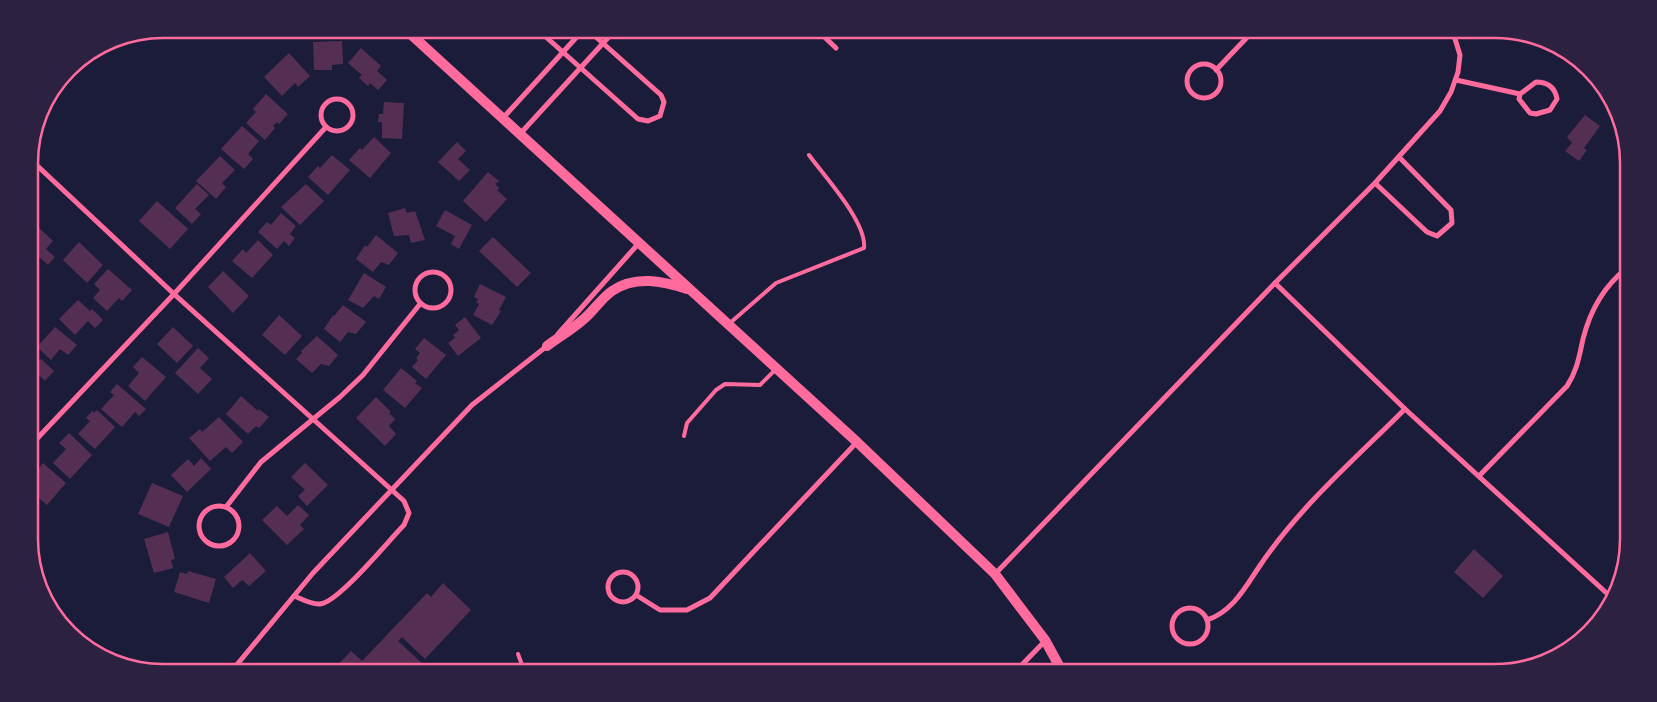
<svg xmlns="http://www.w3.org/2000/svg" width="1657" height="702" viewBox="0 0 1657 702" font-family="'Work Sans',sans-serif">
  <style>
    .building { fill: #542f53 }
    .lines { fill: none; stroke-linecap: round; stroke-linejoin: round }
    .service { stroke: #ff6b9d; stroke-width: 4 }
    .minor { stroke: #ff6b9d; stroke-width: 5 }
    .secondary { stroke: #ff6b9d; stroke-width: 10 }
    .rim { fill: none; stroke: #ff6b9d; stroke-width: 2.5 }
  </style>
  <rect width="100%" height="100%" fill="#1b1b3a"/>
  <g class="building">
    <path d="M147,32L137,42L130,35L137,34Z"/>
    <path d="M342,41L343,64L332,65V70H314L313,42Z"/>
    <path d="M361,48L381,66L377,71L387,80L378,90L370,83L368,86L359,78L362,75L348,63Z"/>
    <path d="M289,53L310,76L298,87L295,83L282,96L264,77Z"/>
    <path d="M266,94L288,114L279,124L277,122L273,126L275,128L265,140L246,123L256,112L253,109Z"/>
    <path d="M384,102L404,103L402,139L382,138V122H378L379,114H383Z"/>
    <path d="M1585,115L1600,126L1584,148L1587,150L1579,161L1565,151L1572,143L1567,137Z"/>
    <path d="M242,126L259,141L248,154L253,159L244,169L221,149Z"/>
    <path d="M374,137L391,153L370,178L349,160L360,148L362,150Z"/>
    <path d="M457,142L466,151L458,159L470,170L459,181L438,162Z"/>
    <path d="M332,155L350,170L328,195L308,177L318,166L320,168Z"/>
    <path d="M220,156L235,170L222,183L226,187L216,199L196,181Z"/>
    <path d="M488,172L499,181L495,184L499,188L497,190L507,199L486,222L463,201Z"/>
    <path d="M197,184L209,195L195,209L201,214L192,224L175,208Z"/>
    <path d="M306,184L324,201L300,225L281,207Z"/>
    <path d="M157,201L188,229L170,249L139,221Z"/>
    <path d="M405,208L407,213L415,211L425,240L411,243L409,235L394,236L388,213Z"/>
    <path d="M445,210L472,225L459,249L451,244L455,236L436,226Z"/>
    <path d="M281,213L296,226L290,234L295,238L289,246L284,241L277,249L258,232L267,222L271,225Z"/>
    <path d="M35,224L53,241L46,249L55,257L48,265L29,248V231Z"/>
    <path d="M376,235L398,253L389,265L381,262L373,272L356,259L365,245L367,247Z"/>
    <path d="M493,237L531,273L517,287L479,251Z"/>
    <path d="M258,240L273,255L252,278L232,261L243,249L246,253Z"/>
    <path d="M79,242L103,265L87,283L63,260Z"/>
    <path d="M108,269L132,290L122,301L119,298L107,311L93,298L100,290L94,284Z"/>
    <path d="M223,271L249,296L233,313L208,287Z"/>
    <path d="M364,273L386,287L379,299L374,296L363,308L348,300Z"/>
    <path d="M480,284L506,297L499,310L501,311L492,325L473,315L479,304L476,302L478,299L474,297Z"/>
    <path d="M78,300L90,311L92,309L103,320L95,328L88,321L75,335L59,319Z"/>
    <path d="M343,305L366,322L356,334L348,332L340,342L324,329L333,315L334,316Z"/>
    <path d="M279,315L302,336L285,355L262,335Z"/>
    <path d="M465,317L481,338L458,356L448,343L455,338L453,335L459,330L455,325Z"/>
    <path d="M55,327L77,345L68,355L60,349L51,360L37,347Z"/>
    <path d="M173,327L193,346L177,363L157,344Z"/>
    <path d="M317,336L338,355L329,366L321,364L312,373L296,359L302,353L301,351Z"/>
    <path d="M424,338L446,355L426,379L412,367L418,360L416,358L420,353L415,349Z"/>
    <path d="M198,348L209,358L200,368L212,379L198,394L175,373Z"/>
    <path d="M29,354L38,362L41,359L54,371L45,381L38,374L30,384Z"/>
    <path d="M142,357L166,377L145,401L128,386L139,373L133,367Z"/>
    <path d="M401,368L417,381L415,383L422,388L405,408L383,390Z"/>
    <path d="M117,384L146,409L139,416L135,412L122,427L101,409L114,395L110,392Z"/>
    <path d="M241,396L258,411L259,409L269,417L259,428L256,426L248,434L226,414Z"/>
    <path d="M376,397L391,412L389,413L395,419L389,426L396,434L385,446L356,418Z"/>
    <path d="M97,410L115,427L95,449L78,434L90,421L86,418L92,411L94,413Z"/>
    <path d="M219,417L243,442L232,453L226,447L210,461L189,438L200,429L202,432Z"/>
    <path d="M69,433L92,455L70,479L53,463L66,449L59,443Z"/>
    <path d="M201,458L211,469L187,492L171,475L188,459L194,466Z"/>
    <path d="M43,463L66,483L47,505L30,490L37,480L34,477L37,473L36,472Z"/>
    <path d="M305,463L328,485L307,506L298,496L305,490L291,477Z"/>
    <path d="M152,483L183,496L169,527L138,514Z"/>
    <path d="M30,498L37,505L30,512Z"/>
    <path d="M298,505L309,515L300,525L304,529L287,545L262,520L277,506L287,516Z"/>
    <path d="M168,532L175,559L171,560L173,568L154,573L144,539Z"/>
    <path d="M1474,549L1503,576L1483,598L1454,572Z"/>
    <path d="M250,553L266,571L249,586L242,580L233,588L224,577Z"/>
    <path d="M188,571L216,579L209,603L174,592L180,572L187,574Z"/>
    <path d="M443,583L471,610L425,659L402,637L398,641L426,667L421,673H330L351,651L362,661L427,593L431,597Z"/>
  </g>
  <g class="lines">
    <g class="service">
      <path d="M730,323L776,283L864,248C867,222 824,176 809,155"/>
      <path d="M684,436L687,423L716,390L725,384L760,385L776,369"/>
      <path d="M518,654L525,673"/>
    </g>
    <g class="minor">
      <path d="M537,29L638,119L648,121L660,116L664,102L661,95L587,29"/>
      <path d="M816,29L836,48"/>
      <circle cx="1204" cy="81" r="17"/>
      <path d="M1216,70L1255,29"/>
      <path d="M1456,80L1520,94"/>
      <path d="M1536,82C1548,82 1555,87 1557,99L1550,110L1536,114L1530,113L1519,99L1520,94Z"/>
      <circle cx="337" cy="115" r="16"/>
      <path d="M503,118L584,29"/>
      <path d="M520,134L616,29"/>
      <path d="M29,158L174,294L404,501L409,513L404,525C389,540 338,603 320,604C311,605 302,599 294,596"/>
      <path d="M1375,183L1427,232L1437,236L1452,223L1451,210L1399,157"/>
      <circle cx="433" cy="290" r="18"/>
      <path d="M1275,283L1405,409L1612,598"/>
      <path d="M29,286L34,290"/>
      <path d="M558,334L639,243"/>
      <path d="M30,446L174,294L326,127"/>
      <path d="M1480,475L1567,386C1577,371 1579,357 1583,339C1590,311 1604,286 1627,268"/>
      <circle cx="219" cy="526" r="20"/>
      <path d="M226,507L261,462L340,397L363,375L420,304"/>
      <circle cx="623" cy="587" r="15"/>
      <path d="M995,574L1275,283L1375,183L1440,111L1451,92L1458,72L1460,55L1452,29"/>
      <path d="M636,595L660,610H687L710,598L857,442"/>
      <circle cx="1190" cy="626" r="18"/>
      <path d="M1207,620C1232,612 1245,588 1259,567C1299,507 1355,459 1405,409"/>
      <path d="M230,673L313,573L472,405L547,346"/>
      <path d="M1014,673L1045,641"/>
    </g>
    <g class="secondary">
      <path d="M405,29L857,442L995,574L1045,640L1063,673"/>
      <path d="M547,346C559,337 573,329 585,318C594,310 602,298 612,291C635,275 663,281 687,289"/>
    </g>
  </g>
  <path d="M0 0H1657V702H0ZM163 38H1495A125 125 0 0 1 1620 163V539A125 125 0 0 1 1495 664H163A125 125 0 0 1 38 539V163A125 125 0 0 1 163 38Z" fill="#2d2142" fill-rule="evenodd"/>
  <path class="rim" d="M163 38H1495A125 125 0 0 1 1620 163V539A125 125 0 0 1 1495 664H163A125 125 0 0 1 38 539V163A125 125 0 0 1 163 38Z"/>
</svg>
